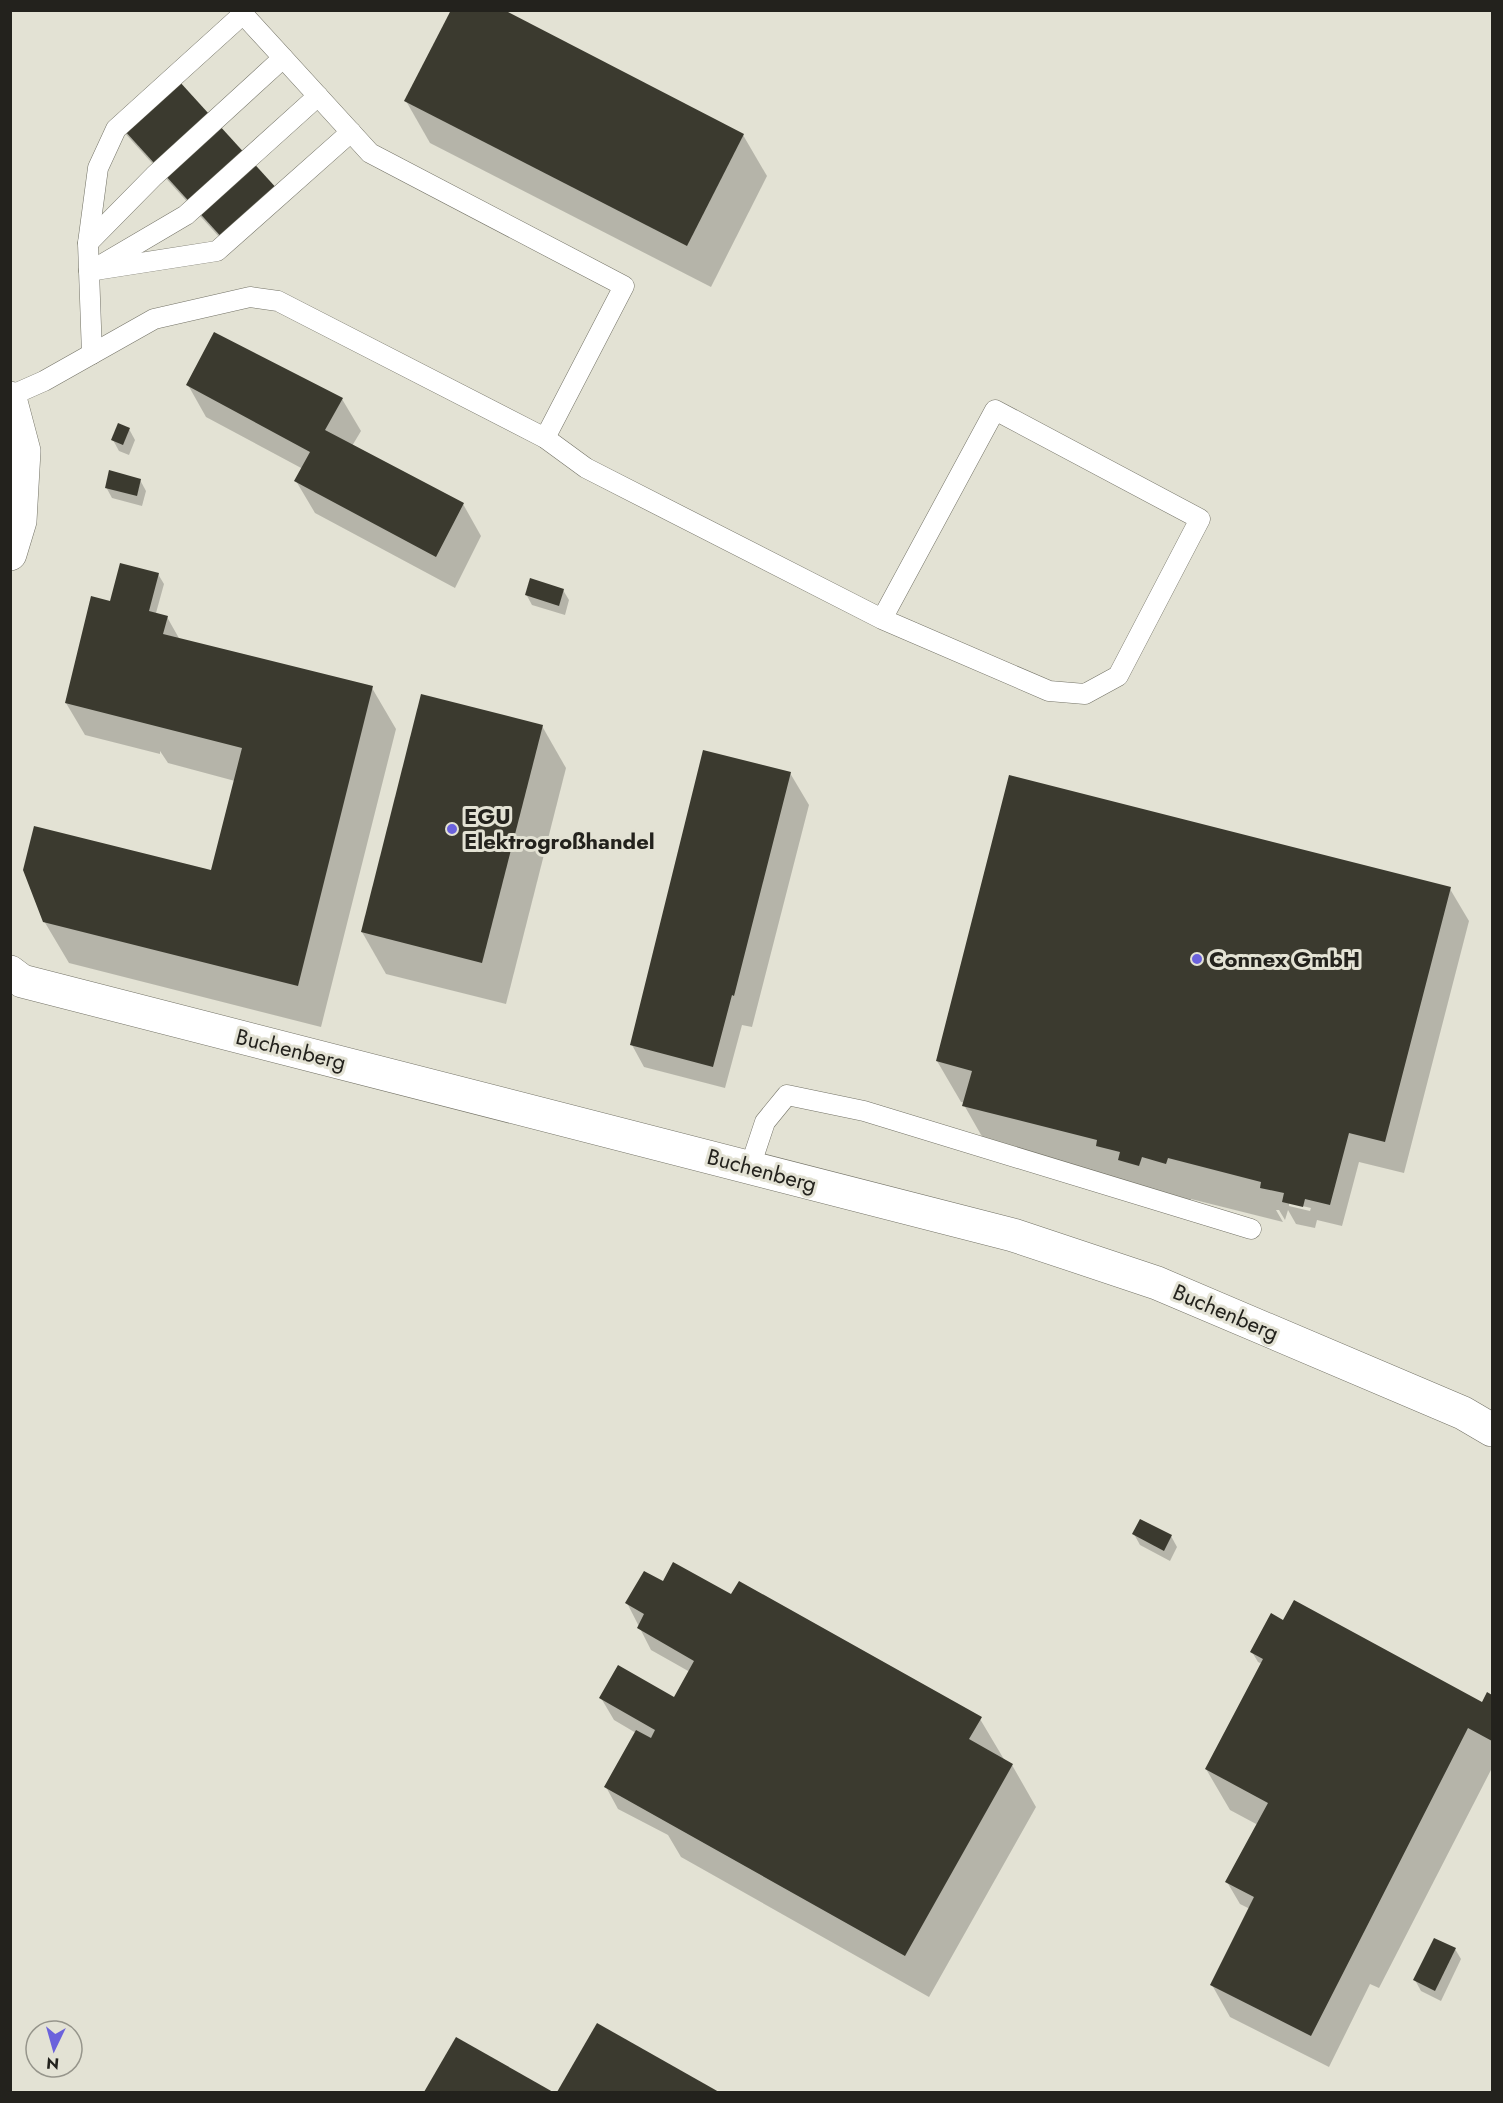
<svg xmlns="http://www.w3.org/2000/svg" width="1503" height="2103" viewBox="0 0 1503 2103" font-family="Jost,sans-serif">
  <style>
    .shadow { fill: #0003; fill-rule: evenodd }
    .building { fill: #3b3a2f }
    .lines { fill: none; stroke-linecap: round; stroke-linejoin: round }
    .lane-casing { stroke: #737266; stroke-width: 21 }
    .street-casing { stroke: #737266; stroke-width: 34 }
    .lane { stroke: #fff; stroke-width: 20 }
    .street { stroke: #fff; stroke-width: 33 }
    .poi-dot { fill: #6b62dc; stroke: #e3e2d4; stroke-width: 2 }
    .labels { text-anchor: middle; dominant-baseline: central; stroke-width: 6; stroke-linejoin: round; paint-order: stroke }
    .poi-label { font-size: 22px; font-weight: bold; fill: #23221d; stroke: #e3e2d4; text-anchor: start }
    .street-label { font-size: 22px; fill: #23221d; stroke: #e3e2d4 }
  </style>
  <rect width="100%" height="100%" fill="#e3e2d4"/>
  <g class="shadow">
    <path d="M406,101L743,135L767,176L711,287L430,143Z"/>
    <path d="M122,130L278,192L231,250Z"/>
    <path d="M188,385L342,399L361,431L352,446L463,504L481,536L455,588L315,513L296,481L303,469L206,417Z"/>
    <path d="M129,429L135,440L129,455L119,451L113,440Z"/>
    <path d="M140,480L146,491L142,506L112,498L106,487Z"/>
    <path d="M158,574L164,584L156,613L167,617L180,640L372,688L396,729L321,1027L69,963L44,921L212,872L235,781L168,763L160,751V754L85,735L66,703L112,603Z"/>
    <path d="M563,590L569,600L565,615L532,605L526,594Z"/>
    <path d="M542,726L566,768L506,1004L386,974L362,932Z"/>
    <path d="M790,773L809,805L752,1027L742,1025L725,1088L644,1067L632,1045Z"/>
    <path d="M1450,889L1469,921L1404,1173L1359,1162L1342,1226L1317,1220L1315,1228L1296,1224L1288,1210L1285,1220L1279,1210H1276L1283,1222L1191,1199L1190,1205L988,1147L964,1105L965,1103L961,1102L937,1061ZM1289,1203L1311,1208L1310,1211L1289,1206Z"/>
    <path d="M1134,1534L1171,1536L1177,1547L1170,1561L1140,1545Z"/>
    <path d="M664,1583L730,1596L980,1719L1005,1761L1012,1765L1036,1807L929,1997L681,1857L668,1835L618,1809L606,1787L636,1733L614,1720L601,1698L674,1701L690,1672L651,1650L627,1603Z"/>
    <path d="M1252,1652L1482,1704L1487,1694L1492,1697V1768L1379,1988L1370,1984L1329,2067L1230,2017L1212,1985L1250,1909L1240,1904L1227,1882L1258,1825L1230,1810L1206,1769L1262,1664L1258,1662Z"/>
    <path d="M1455,1949L1461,1959L1441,2001L1421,1991L1415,1980Z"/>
    <path d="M597,2025L716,2092H559Z"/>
    <path d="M457,2039L550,2092H426Z"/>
  </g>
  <g class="building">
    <path d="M451,10H504L744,134L687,246L404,101Z"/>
    <path d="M169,70L279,191L225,241L114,119Z"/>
    <path d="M214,332L343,398L325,430L464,503L436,557L294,481L310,452L186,385Z"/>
    <path d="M118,423L130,428L123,445L111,440Z"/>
    <path d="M109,470L141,479L137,496L105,488Z"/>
    <path d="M120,563L159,573L149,611L168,616L163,634L373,686L298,986L43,922L23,870L34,826L211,870L242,748L65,703L91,596L110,601Z"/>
    <path d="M530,578L564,589L559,606L525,595Z"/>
    <path d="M421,694L543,725L482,963L361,932Z"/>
    <path d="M703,750L791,772L734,996L732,995L713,1067L630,1045Z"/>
    <path d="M1009,775L1451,887L1385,1142L1349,1133L1330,1205L1305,1199L1303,1207L1282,1202L1284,1193L1260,1188L1261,1182L1168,1158L1166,1164L1142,1157L1139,1166L1118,1160L1120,1152L1096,1146L1097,1140L962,1106L972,1071L936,1061Z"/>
    <path d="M1140,1519L1172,1535L1164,1551L1132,1534Z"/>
    <path d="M673,1562L731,1594L739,1581L982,1717L969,1739L1013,1764L905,1956L604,1787L636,1730L651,1738L655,1730L599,1698L618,1665L674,1697L694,1661L637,1628L644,1614L625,1603L644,1571L663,1581Z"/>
    <path d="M1294,1600L1482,1702L1487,1692L1492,1695V1741L1468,1728L1311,2036L1210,1985L1254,1897L1225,1882L1268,1803L1205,1769L1263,1659L1250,1652L1271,1613L1283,1620Z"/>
    <path d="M1434,1938L1456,1948L1435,1991L1413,1980Z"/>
    <path d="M597,2023L719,2092H557Z"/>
    <path d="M456,2037L553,2092H424Z"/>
  </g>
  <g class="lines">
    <g class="lane-casing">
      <g id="lane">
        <path d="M88,243L154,176L283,58"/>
        <path d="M101,265L186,215L318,96"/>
        <path d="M89,271L217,251L351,132"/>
        <path d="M92,354L88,243L98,168L116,129L243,14L370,153L624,286L545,438"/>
        <path d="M10,396L44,381L154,319L250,297L278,301L545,438L586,468L882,619L1049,691L1085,694L1118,676L1200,519L995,410L882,619"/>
        <path d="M750,1167L765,1122L787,1095L864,1111L1251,1229"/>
      </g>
    </g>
    <g class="street-casing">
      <g id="street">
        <path d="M10,398L24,451L20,521L10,554"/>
        <path d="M10,972L22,981L1013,1235L1157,1283L1463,1413L1492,1430"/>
      </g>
    </g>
    <use href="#lane" class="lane"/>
    <use href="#street" class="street"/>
  </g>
  <g class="poi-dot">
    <circle cx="452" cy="829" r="6"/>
    <circle cx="1197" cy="959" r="6"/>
  </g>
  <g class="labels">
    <g class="poi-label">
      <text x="464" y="816">EGU<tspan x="464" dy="25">Elektrogroßhandel</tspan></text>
      <text x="1209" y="959">Connex GmbH</text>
    </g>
    <g class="street-label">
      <text transform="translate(291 1049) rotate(14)">Buchenberg</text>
      <text transform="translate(762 1170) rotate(15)">Buchenberg</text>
      <text transform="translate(1226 1312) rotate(23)">Buchenberg</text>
    </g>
  </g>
  <rect width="1503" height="2103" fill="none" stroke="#23221d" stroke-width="24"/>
  <g transform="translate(54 2049) rotate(185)"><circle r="28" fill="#e3e2d4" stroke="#96958b" stroke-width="1.5"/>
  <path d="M0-4.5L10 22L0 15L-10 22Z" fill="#6b62dc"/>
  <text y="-9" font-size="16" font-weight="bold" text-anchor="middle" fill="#23221d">N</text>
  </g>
</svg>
